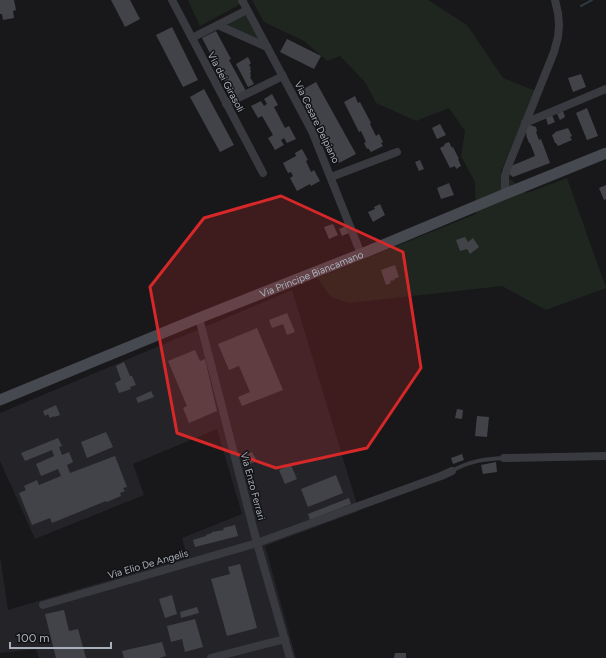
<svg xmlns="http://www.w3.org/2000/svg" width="606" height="658" viewBox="0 0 606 658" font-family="Figtree,sans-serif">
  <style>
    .built { fill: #242428 }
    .green { fill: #1e261f }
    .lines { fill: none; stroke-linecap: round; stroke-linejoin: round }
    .stream { stroke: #2d3840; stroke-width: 2 }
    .building { fill: #424348 }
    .lane { stroke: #393a40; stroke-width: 4 }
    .street { stroke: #393a40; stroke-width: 8 }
    .secondary { stroke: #474950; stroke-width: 11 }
    .marked { fill: #d62828; fill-opacity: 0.2; stroke: #d62828; stroke-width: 3; stroke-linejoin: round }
    .labels { text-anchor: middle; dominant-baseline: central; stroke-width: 3; stroke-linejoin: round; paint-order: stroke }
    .street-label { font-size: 10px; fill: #aab0bb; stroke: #131316 }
  </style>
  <rect width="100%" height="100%" fill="#18181b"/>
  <path class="built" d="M292,290L359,511L265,546L296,658H39L36,649L0,653V556L8,610L187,557L182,538L242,514L217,429L133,464L144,495L35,539L0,461V413Z"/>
  <g class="green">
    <path d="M188,0H248L200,26Z"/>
    <path d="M252,0H428L467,25L503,78L536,91L501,171L527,193L567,178L606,288L546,310L502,286L349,303L331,297L317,278L476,214L475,182L461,156L465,131L449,108L416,121L376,103L365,82L340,56L327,61L304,41L264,22Z"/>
    <path d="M245,15L259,39L226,24Z"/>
  </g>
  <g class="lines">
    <path class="stream" d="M581,6L592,0"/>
  </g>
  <g class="building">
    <path d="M0,0H14L16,10L13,11L14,18L3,20L2,14H0Z"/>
    <path d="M111,0H130L140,19L125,27Z"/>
    <path d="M172,27L198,80L183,87L156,35Z"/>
    <path d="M216,31L231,59L229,60L246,91L233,97L202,38Z"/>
    <path d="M287,39L321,56L314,69L280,52Z"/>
    <path d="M248,57L251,63L249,65L251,68L250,69L251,72L250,73L251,76L250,77L254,84L248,87L236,64Z"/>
    <path d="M581,74L586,87L573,92L568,78Z"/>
    <path d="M316,82L356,154L339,163L300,91Z"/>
    <path d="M204,89L234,145L220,152L190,97Z"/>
    <path d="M272,94L278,105L274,107L285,128L289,126L296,139L287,143L284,138L281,140L284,145L275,150L268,138L273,135L262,116L258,118L251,106L261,101L264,106L267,104L264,99Z"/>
    <path d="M355,96L358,103L360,102L371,123L370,124L376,136L379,134L383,142L381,143L383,146L371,152L368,148L367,149L364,143L366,142L361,131L359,132L344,102Z"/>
    <path d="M587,108L598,136L587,140L576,113Z"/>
    <path d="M563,111L565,117L560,120L557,114Z"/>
    <path d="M552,115L555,122L548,125L546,118Z"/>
    <path d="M440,124L446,135L437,139L432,128Z"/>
    <path d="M530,125L536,127L537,131L536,132L539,140L541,139L550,163L513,177L508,173L511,166L535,156L530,143H529L526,135H527L525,132L526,126Z"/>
    <path d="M568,128L572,136L570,137L572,140L558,146L556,143H555L552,135L555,133V132Z"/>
    <path d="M449,142L452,148L453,147L459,159H458L461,166L456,169L455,166L450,168L440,148L445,145L444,144Z"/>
    <path d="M302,149L308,160L306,161L311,172L314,170L320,181L311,186L310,184L297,191L290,178L293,176L291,172L288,173L283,163L296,156L295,153Z"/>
    <path d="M420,160L424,169L419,171L415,162Z"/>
    <path d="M449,183L454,195L441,199L437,188Z"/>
    <path d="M606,185V199L604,200L599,188Z"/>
    <path d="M380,204L385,215L373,222L368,212L375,209L374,207Z"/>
    <path d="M333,224L338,235L329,239L324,227Z"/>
    <path d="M346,226L349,233L342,236L339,229Z"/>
    <path d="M465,237L468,242L473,238L479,247L470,254L467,249L460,251L456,240Z"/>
    <path d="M395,265L399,277L394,279L395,280L390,281L391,283L386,285L381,270Z"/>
    <path d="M287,313L295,332L287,335L283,324L272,328L269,320Z"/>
    <path d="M257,328L283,390L242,406L238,397L250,392L239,366L229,370L218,344Z"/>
    <path d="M195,350L200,361L205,359L217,411L189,423L183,408L187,406L168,361Z"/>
    <path d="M124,362L130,376H132L136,385L130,387L131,389L119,393L115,383L121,380L116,366Z"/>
    <path d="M151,391L154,397L138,403L136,398Z"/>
    <path d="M56,405L60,415L54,417V416L50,418L48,414L45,416L43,411Z"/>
    <path d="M457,409L463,410L462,419L455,418Z"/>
    <path d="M477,416L489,417L487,437L475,436Z"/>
    <path d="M106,432L113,447L87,458L81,442Z"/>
    <path d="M58,438L62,446L59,447L62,455L69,452L73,462L67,465L70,473L115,456L127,487L123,488L125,491L120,493L121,496L107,502L106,501L52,523L50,518L32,525L19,493L26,490L24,486L37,480L39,485L61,476L58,469L41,476L36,464L54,456L52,450L25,461L21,453Z"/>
    <path d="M252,452L257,461L247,465L244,460L247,459L245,455Z"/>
    <path d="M462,454L464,460L453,464L451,458Z"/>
    <path d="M496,462L497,472L483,474L481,465Z"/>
    <path d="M291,465L297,479L285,484L279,470Z"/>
    <path d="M336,475L343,493L308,507L301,489Z"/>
    <path d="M349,498L351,504L310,520L308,514Z"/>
    <path d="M235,525L238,536L195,547L193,540L206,536V535L212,533V532L224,530L223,528Z"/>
    <path d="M240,564L257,628L227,636L211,579L230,574L228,567Z"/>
    <path d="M172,595L177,614L165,618L159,599Z"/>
    <path d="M197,607L199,613L181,618L180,612Z"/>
    <path d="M64,610L69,631L78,629L86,658H56L45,614Z"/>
    <path d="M195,619L203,647L185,652L182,639L171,642L167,626Z"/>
    <path d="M162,642L166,656L159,658H124L122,651Z"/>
    <path d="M395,653H406V658H394Z"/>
  </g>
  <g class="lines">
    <path class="lane" d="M452,471C469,461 485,459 504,458"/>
    <g class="street">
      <path d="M172,0L263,173"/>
      <path d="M242,0L312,131L361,254"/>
      <path d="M218,25L267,47"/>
      <path d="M192,38L247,10"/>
      <path d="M226,104L283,76"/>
      <path d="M525,123L606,89"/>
      <path d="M331,177L397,152"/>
      <path d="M505,194V177L507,169L554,52L558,37L559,25L558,13L555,0"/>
      <path d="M199,318L257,543L290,658"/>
      <path d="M504,458L606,456"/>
      <path d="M43,605L257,543L441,476L452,471"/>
      <path d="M211,658L285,639"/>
    </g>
    <path class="secondary" id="s1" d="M0,400L199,318L361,254L505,194L606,153"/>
  </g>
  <path class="marked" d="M281,196L403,252L421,368L367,448L276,468L177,433L150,287L204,218Z"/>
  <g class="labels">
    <g class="street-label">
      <text transform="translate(226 82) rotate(62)">Via dei Girasoli</text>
      <text transform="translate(317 122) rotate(64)">Via Cesare Delpiano</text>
      <text stroke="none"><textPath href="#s1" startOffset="336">Via Principe Biancamano</textPath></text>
      <text transform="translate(253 486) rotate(75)">Via Enzo Ferrari</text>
      <text transform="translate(148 564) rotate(-16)">Via Elio De Angelis</text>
    </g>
  </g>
  <path d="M10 642v6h101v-6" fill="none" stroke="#aab0bb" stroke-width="2"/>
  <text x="16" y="642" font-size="12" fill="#aab0bb" stroke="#131316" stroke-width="3" paint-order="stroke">100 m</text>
</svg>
